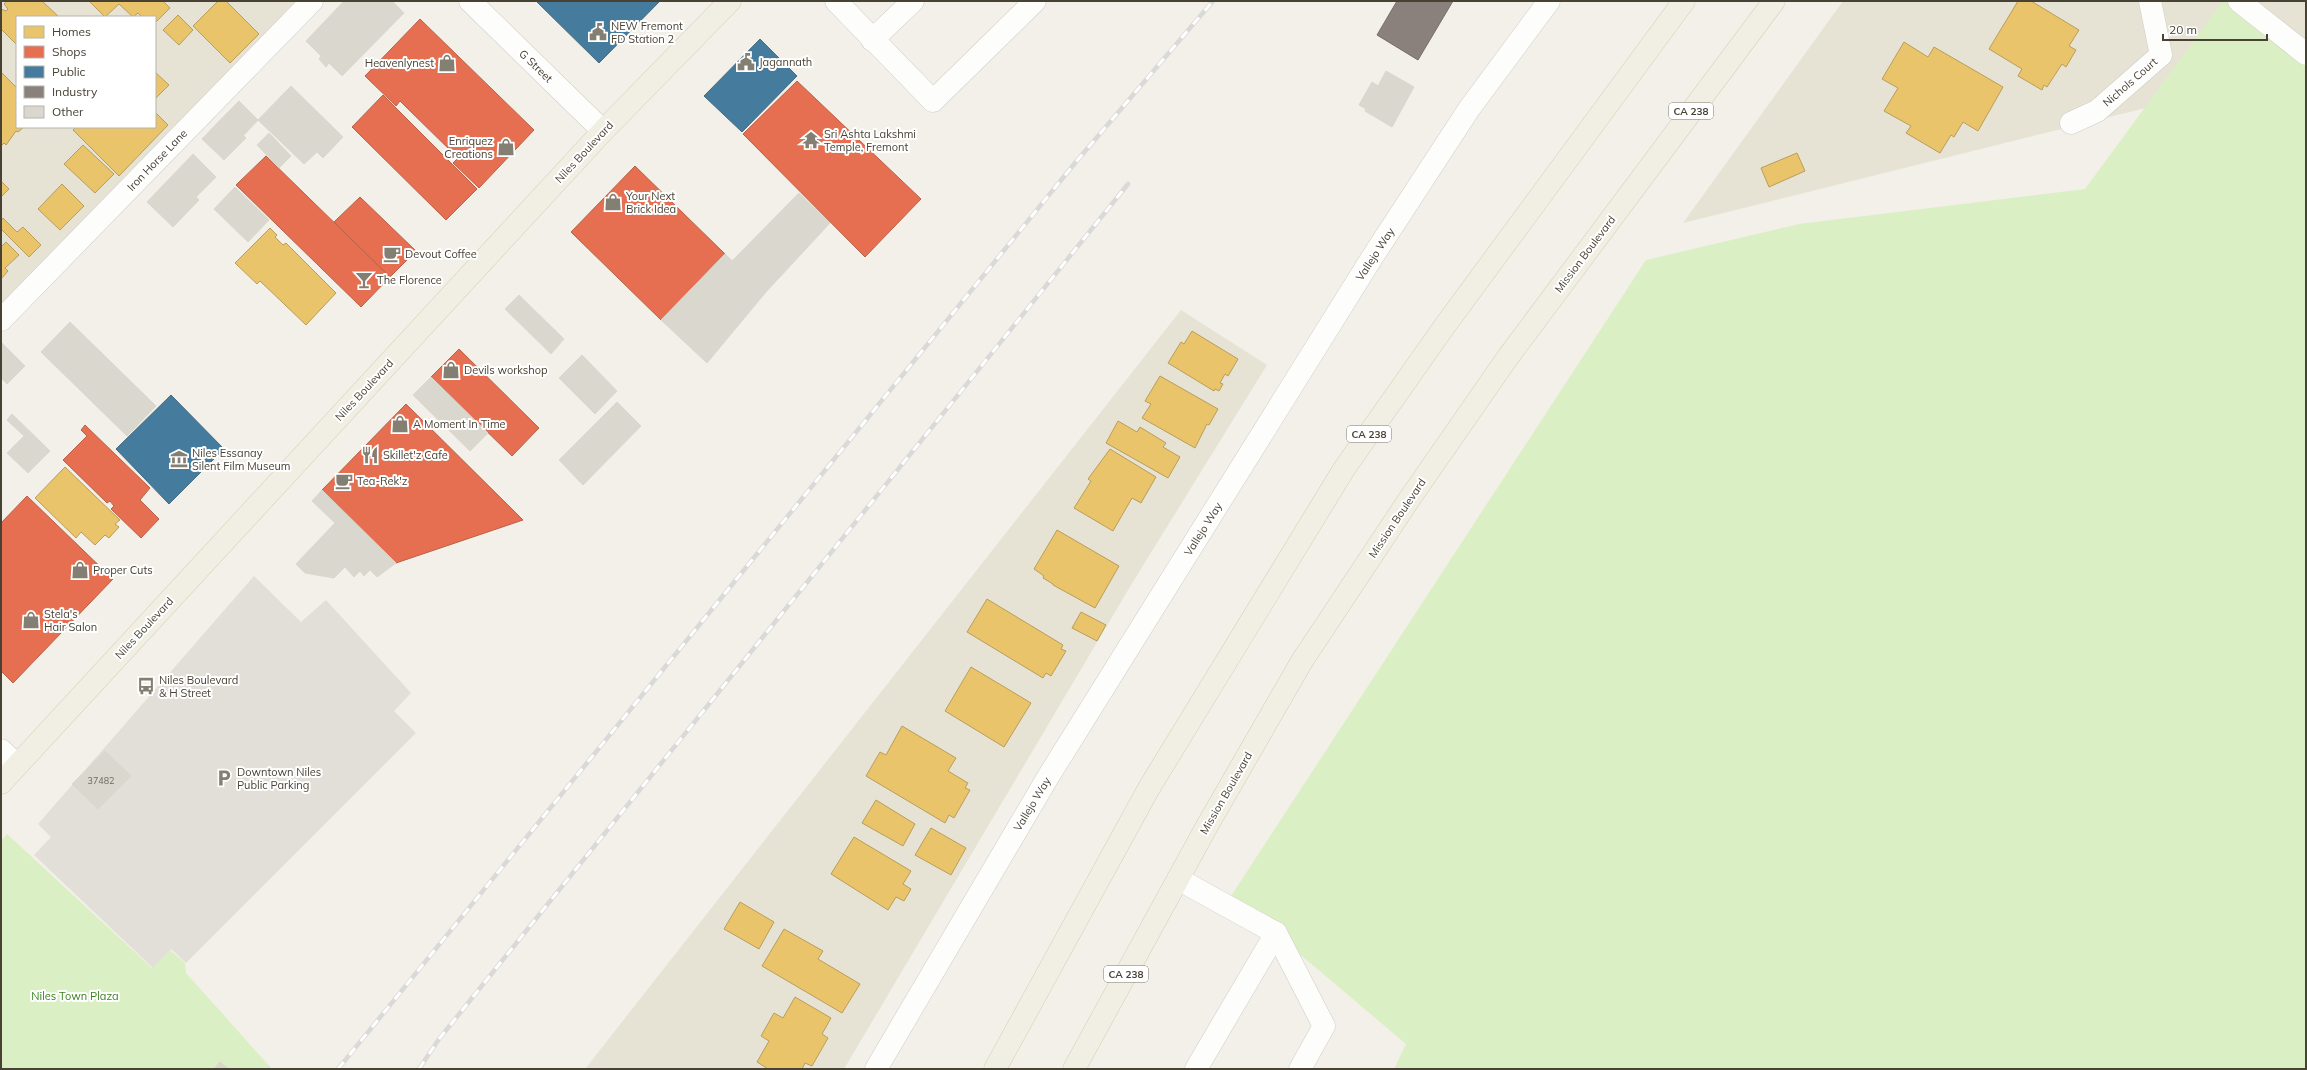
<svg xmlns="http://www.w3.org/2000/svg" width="2307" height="1070" viewBox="0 0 2307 1070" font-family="Mulish,sans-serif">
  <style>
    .residential { fill: #e6e3d5; fill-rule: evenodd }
    .green { fill: #dbefc5 }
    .parking { fill: #e1dfd8 }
    .homes { fill: #e9c46a; stroke: #b99d5a }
    .shops { fill: #e76f51; stroke: #b76248 }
    .public { fill: #457b9d; stroke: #466a7e }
    .industry { fill: #8a817c; stroke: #766e66 }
    .building { fill: #dad7cf; stroke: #dad7ce }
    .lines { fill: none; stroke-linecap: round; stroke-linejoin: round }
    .minor-casing { stroke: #d0cdc6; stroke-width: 23 }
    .major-casing { stroke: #d6cfb4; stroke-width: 23 }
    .minor { stroke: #fdfdfc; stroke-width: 22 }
    .major { stroke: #f1eee3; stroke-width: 22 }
    .rail-casing { stroke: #d9d9d8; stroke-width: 4.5 }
    .rail { stroke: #fff; stroke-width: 3; stroke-dasharray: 9; stroke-linecap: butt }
    .labels { text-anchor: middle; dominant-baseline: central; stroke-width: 4; stroke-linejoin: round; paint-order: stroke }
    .number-label { font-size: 9px; fill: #6e695c }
    .shield { fill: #fff; stroke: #7f7b71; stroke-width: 1 }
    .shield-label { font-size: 10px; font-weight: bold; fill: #484234 }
    .poi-label { font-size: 11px; fill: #484234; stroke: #fff; text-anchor: start }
    .street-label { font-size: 11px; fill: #484234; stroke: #fff }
    .park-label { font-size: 11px; fill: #3a8120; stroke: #fff }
  </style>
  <rect width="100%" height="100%" fill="#f2f0e8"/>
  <g class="residential">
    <path d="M1,1H301L1,306ZM17,17H155V127H17Z"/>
    <path d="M1843,1H2306V124L2226,88L1683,223Z"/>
    <path d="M1181,310L1267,365L1131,585L844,1069H585Z"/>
  </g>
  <g class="green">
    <path d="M2223,1H2241L2306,50V1069H1394L1406,1044L1231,896L1646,260L1799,224L2085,189Z"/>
    <path d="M7,834L152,968L170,950L185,963L186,973L272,1069H1V841Z"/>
  </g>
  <path class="parking" d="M254,576L301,622L326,600L411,693L394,711L416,733L186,963L171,949L153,968L34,855L51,837L38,824Z"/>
  <g class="homes">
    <path d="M7,1H42L59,17H17V45L1,29V9L6,11L8,9L4,4Z"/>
    <path d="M89,1H163L170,8L155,23V17H142L138,13L133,17L119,4L105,17Z"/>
    <path d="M218,1H226L259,34L230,63L193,26Z"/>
    <path d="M2018,1H2031L2079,30L2069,46L2076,50L2066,67L2062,64L2047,87L2044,85L2042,90L2018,76L2022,69L1989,49Z"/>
    <path d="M178,15L193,30L179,45L163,30Z"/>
    <path d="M1904,42L1928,57L1934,47L2003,87L1978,131L1963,122L1954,137L1951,135L1940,153L1906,133L1911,126L1884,111L1898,88L1882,79Z"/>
    <path d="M1,72L17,88V127H24L18,132L16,131L6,145L4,143L1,146Z"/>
    <path d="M155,72L169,85L155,99Z"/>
    <path d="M155,112L168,125L119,176L73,130L76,127H155Z"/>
    <path d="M83,145L114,174L95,193L64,164Z"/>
    <path d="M1797,153L1805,171L1769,187L1761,168Z"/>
    <path d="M1,181L9,189L1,197Z"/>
    <path d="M62,184L84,206L60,230L38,209Z"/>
    <path d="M3,218L17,232L23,227L41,245L29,257L1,229V221Z"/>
    <path d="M270,228L277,235L275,237L283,245L286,243L336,293L306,325L260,281L257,284L235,263Z"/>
    <path d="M6,242L19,255L5,268L8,271L1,279V247Z"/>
    <path d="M1192,331L1238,359L1228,376L1225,374L1220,383L1223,384L1219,391L1215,389L1214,391L1168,363L1181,342L1184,344Z"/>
    <path d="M1160,376L1218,409L1209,425L1207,424L1195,448L1142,418L1151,404L1145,401Z"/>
    <path d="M1118,421L1137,432L1140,427L1166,443L1163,447L1180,457L1168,478L1106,443Z"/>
    <path d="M1110,449L1156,477L1141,503L1132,498L1113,531L1074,508L1091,481L1088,479Z"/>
    <path d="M65,467L120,520L115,524L119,527L109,538L105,535L95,545L81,532L76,538L35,498Z"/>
    <path d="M1057,530L1119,566L1095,608L1053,585V584L1043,578L1044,576L1034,569Z"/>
    <path d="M987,599L1063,645L1061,649L1066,651L1051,676L1046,673L1043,678L967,632Z"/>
    <path d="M1081,612L1106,625L1097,641L1072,628Z"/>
    <path d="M971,667L1031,703L1004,747L945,711Z"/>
    <path d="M902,726L956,758L948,771L968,783L965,788L970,790L954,818L949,815L945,823L866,776L880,752L886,755Z"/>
    <path d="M876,800L915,824L903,846L862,823Z"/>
    <path d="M931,828L966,848L951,875L915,855Z"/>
    <path d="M854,837L911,871L903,884L911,889L904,901L896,897L888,910L831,874Z"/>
    <path d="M740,902L774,922L759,949L724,929Z"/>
    <path d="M784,929L823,951L818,959L860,984L842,1013L762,966Z"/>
    <path d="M795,997L831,1018L822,1034L828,1038L812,1066L805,1063L802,1069H768L757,1062L769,1041L761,1036L774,1013L783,1018Z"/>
  </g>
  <g class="shops">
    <path d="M420,19L534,130L479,188L453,163L458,158L400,101L396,106L365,76Z"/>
    <path d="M797,81L921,199L865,257L743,134Z"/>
    <path d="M383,95L477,189L446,220L352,127Z"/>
    <path d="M266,156L390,277L361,307L236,185Z"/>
    <path d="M635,166L725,254L661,320L571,232Z"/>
    <path d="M360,197L416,251L390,277L334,222Z"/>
    <path d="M459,349L539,428L512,456L431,377Z"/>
    <path d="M406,404L523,520L396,563L322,490Z"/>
    <path d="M85,425L150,488L140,500L159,519L141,538L111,509L114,506L110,501L107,503L63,460L87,436L81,430Z"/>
    <path d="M27,496L113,579L13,683L1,671V523Z"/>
  </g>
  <g class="public">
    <path d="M536,1H660L599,63Z"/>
    <path d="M760,39L797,76L742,132L704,96Z"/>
    <path d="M171,395L224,449L169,504L116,449Z"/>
  </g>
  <path class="industry" d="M1397,1H1453L1418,60L1377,35Z"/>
  <g class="building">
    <path d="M344,1H392L404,13L342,76L329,63L326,67L319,59L321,56L306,41Z"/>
    <path d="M1386,71L1414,87L1392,127L1365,111L1366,109L1359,105L1372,82L1378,86Z"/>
    <path d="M291,86L343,137L323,158L317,152L304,164L258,120Z"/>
    <path d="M239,101L258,120L244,135L224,116Z"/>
    <path d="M224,116L246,138L224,160L202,139Z"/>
    <path d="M269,133L291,156L279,168L257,145Z"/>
    <path d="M193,154L216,177L196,197L199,200L173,227L147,202Z"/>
    <path d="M235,187L269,220L248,242L214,209Z"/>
    <path d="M799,193L830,223L766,292L732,261Z"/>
    <path d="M725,254L766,292L707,363L661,320Z"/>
    <path d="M519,295L564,339L551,354L505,309Z"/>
    <path d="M70,322L156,406L127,436L41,352Z"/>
    <path d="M2,343L25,366L7,384L1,378Z"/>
    <path d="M582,355L617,391L595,414L559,378Z"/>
    <path d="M431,377L488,433L470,451L413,395Z"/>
    <path d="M617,402L641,426L583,485L559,460Z"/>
    <path d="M12,414L50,451L28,473L7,453L24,436L7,420Z"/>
    <path d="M322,490L396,563L377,577L370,570L364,576L360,571L354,577L345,567L334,578L305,573L296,564L335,523L312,501Z"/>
    <path d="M105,751L131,776L98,809L72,784Z"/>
    <path d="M220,1062L229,1069H214Z"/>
  </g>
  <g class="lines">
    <g class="minor-casing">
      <g id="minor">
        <path d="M470,1L603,131"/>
        <path d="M836,1L933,101L1035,1"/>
        <path d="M2239,1L2306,54"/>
        <path d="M872,40L913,1"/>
        <path d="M2071,123L2097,111L2161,55L2150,1"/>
        <path d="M1,320L312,1"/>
        <path d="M1,750L17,765"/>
        <path d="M1178,879L1276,933L1196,1069"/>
        <path d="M1276,933L1324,1026L1300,1069"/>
        <path d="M876,1069L1048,777L1373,256L1469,109L1549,1"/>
      </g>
    </g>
    <g class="major-casing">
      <g id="major">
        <path d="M1,783L603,131L730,1"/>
        <path d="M995,1069L1149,788L1344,469L1444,327L1684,1"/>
        <path d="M1074,1069L1207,826L1302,661L1408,501L1508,357L1774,1"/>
      </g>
    </g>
    <use href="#minor" class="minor"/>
    <use href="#major" class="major"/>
    <g class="rail-casing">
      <g id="rail">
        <path d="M338,1069L1075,163L1213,1"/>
        <path d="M419,1069L439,1039L1128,184"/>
      </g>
    </g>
    <use href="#rail" class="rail"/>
  </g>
  <defs>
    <g id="civic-bare" transform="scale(1.38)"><path d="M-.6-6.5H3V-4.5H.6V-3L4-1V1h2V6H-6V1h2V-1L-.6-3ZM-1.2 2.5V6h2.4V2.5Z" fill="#847f73" stroke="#fff" stroke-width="2.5" paint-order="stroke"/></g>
    <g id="shop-bare" transform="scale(1.38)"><path d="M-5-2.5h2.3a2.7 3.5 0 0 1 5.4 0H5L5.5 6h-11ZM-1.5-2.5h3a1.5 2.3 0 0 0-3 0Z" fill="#847f73" stroke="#fff" stroke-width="2.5" paint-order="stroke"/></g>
    <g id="temple-bare" transform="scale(1.38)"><path d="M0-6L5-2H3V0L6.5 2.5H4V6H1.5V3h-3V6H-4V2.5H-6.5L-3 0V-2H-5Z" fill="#847f73" stroke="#fff" stroke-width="2.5" paint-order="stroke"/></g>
    <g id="cafe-bare" transform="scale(1.38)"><path d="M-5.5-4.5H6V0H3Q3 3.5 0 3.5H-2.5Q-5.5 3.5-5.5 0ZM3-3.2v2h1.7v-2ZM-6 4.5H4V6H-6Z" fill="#847f73" stroke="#fff" stroke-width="2.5" paint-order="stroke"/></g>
    <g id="bar-bare" transform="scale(1.38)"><path d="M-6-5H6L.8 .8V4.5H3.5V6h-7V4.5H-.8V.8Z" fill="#847f73" stroke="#fff" stroke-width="2.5" paint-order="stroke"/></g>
    <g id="restaurant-bare" transform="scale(1.38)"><path d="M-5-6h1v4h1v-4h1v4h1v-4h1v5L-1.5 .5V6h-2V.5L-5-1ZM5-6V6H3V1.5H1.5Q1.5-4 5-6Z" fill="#847f73" stroke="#fff" stroke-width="2.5" paint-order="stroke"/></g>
    <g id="museum-bare" transform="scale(1.38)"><path d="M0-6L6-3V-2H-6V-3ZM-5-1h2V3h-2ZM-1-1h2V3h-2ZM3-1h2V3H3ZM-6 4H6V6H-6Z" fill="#847f73" stroke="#fff" stroke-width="2.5" paint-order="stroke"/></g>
    <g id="bus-bare" transform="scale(1.38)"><path d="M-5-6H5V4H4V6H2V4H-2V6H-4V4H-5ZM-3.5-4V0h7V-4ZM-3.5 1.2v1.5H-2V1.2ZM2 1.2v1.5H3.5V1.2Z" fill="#847f73" stroke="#fff" stroke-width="2.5" paint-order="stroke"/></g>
    <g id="parking-bare" transform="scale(1.38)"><path d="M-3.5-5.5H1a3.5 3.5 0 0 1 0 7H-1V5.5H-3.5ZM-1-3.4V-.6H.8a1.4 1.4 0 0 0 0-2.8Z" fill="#847f73" stroke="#fff" stroke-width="2.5" paint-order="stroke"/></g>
  </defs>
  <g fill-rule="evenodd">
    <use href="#civic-bare" x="598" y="32"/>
    <use href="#civic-bare" x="746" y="62"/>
    <use href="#shop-bare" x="447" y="63"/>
    <use href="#temple-bare" x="811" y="140"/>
    <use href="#shop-bare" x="506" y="147"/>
    <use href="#shop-bare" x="613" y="202"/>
    <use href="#cafe-bare" x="392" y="254"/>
    <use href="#bar-bare" x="364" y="280"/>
    <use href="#shop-bare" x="451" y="370"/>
    <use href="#shop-bare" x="400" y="424"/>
    <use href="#restaurant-bare" x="370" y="455"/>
    <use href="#museum-bare" x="179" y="459"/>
    <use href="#cafe-bare" x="344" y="481"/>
    <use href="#shop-bare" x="80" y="570"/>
    <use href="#shop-bare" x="31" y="620"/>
    <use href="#bus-bare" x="146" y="686"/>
    <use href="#parking-bare" x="224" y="778"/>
  </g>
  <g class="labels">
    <g class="number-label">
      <text x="101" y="780">37482</text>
    </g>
    <g class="shield">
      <rect x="1669" y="103" width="44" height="16" rx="3"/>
      <rect x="1347" y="426" width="44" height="16" rx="3"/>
      <rect x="1104" y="966" width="44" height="16" rx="3"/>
    </g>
    <g class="shield-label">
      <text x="1691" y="111">CA 238</text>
      <text x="1369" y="434">CA 238</text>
      <text x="1126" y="974">CA 238</text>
    </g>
    <g class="poi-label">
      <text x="611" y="26">NEW Fremont<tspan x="611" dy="13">FD Station 2</tspan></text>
      <text x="759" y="62">Jagannath</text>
      <text x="434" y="63" text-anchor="end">Heavenlynest</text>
      <text x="824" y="134">Sri Ashta Lakshmi<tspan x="824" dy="13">Temple, Fremont</tspan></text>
      <text x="493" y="141" text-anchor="end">Enriquez<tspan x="493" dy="13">Creations</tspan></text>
      <text x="626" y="196">Your Next<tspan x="626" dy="13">Brick Idea</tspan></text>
      <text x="405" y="254">Devout Coffee</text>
      <text x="377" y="280">The Florence</text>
      <text x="464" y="370">Devils workshop</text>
      <text x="413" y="424">A Moment In Time</text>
      <text x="192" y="453">Niles Essanay<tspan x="192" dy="13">Silent Film Museum</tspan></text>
      <text x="383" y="455">Skillet'z Cafe</text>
      <text x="357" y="481">Tea-Rek'z</text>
      <text x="93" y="570">Proper Cuts</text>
      <text x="44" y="614">Stela's<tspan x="44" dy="13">Hair Salon</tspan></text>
      <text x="159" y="680">Niles Boulevard<tspan x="159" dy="13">&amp; H Street</tspan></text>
      <text x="237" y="772">Downtown Niles<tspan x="237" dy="13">Public Parking</tspan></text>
    </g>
    <g class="street-label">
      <text transform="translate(536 66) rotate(44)">G Street</text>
      <text transform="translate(2130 82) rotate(-41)">Nichols Court</text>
      <text transform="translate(584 152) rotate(-47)">Niles Boulevard</text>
      <text transform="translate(157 160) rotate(-46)">Iron Horse Lane</text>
      <text transform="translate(1375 254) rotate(-57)">Vallejo Way</text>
      <text transform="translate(1585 254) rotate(-53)">Mission Boulevard</text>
      <text transform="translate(364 390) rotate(-47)">Niles Boulevard</text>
      <text transform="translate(1397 518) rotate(-56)">Mission Boulevard</text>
      <text transform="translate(1203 529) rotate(-58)">Vallejo Way</text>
      <text transform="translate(144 628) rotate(-47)">Niles Boulevard</text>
      <text transform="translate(1226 793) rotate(-60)">Mission Boulevard</text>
      <text transform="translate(1032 804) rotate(-59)">Vallejo Way</text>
    </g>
    <g class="park-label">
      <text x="75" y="996">Niles Town Plaza</text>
    </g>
  </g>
  <rect width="2307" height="1070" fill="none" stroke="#484234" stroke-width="4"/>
  <rect x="16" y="16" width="140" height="112" fill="#ffffff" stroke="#b6b3ae"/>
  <rect x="24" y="26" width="20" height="12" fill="#e9c46a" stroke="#b6b3ae"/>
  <text x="52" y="36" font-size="12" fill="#484234">Homes</text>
  <rect x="24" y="46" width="20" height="12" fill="#e76f51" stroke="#b6b3ae"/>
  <text x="52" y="56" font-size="12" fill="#484234">Shops</text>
  <rect x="24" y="66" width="20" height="12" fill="#457b9d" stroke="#b6b3ae"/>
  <text x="52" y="76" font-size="12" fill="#484234">Public</text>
  <rect x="24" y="86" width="20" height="12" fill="#8a817c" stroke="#b6b3ae"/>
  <text x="52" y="96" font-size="12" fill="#484234">Industry</text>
  <rect x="24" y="106" width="20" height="12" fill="#dad7cf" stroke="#b6b3ae"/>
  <text x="52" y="116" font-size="12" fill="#484234">Other</text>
  <path d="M2163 34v6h104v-6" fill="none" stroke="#484234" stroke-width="2"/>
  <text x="2169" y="34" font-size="12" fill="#484234" stroke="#ffffff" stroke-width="3" paint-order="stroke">20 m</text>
</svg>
